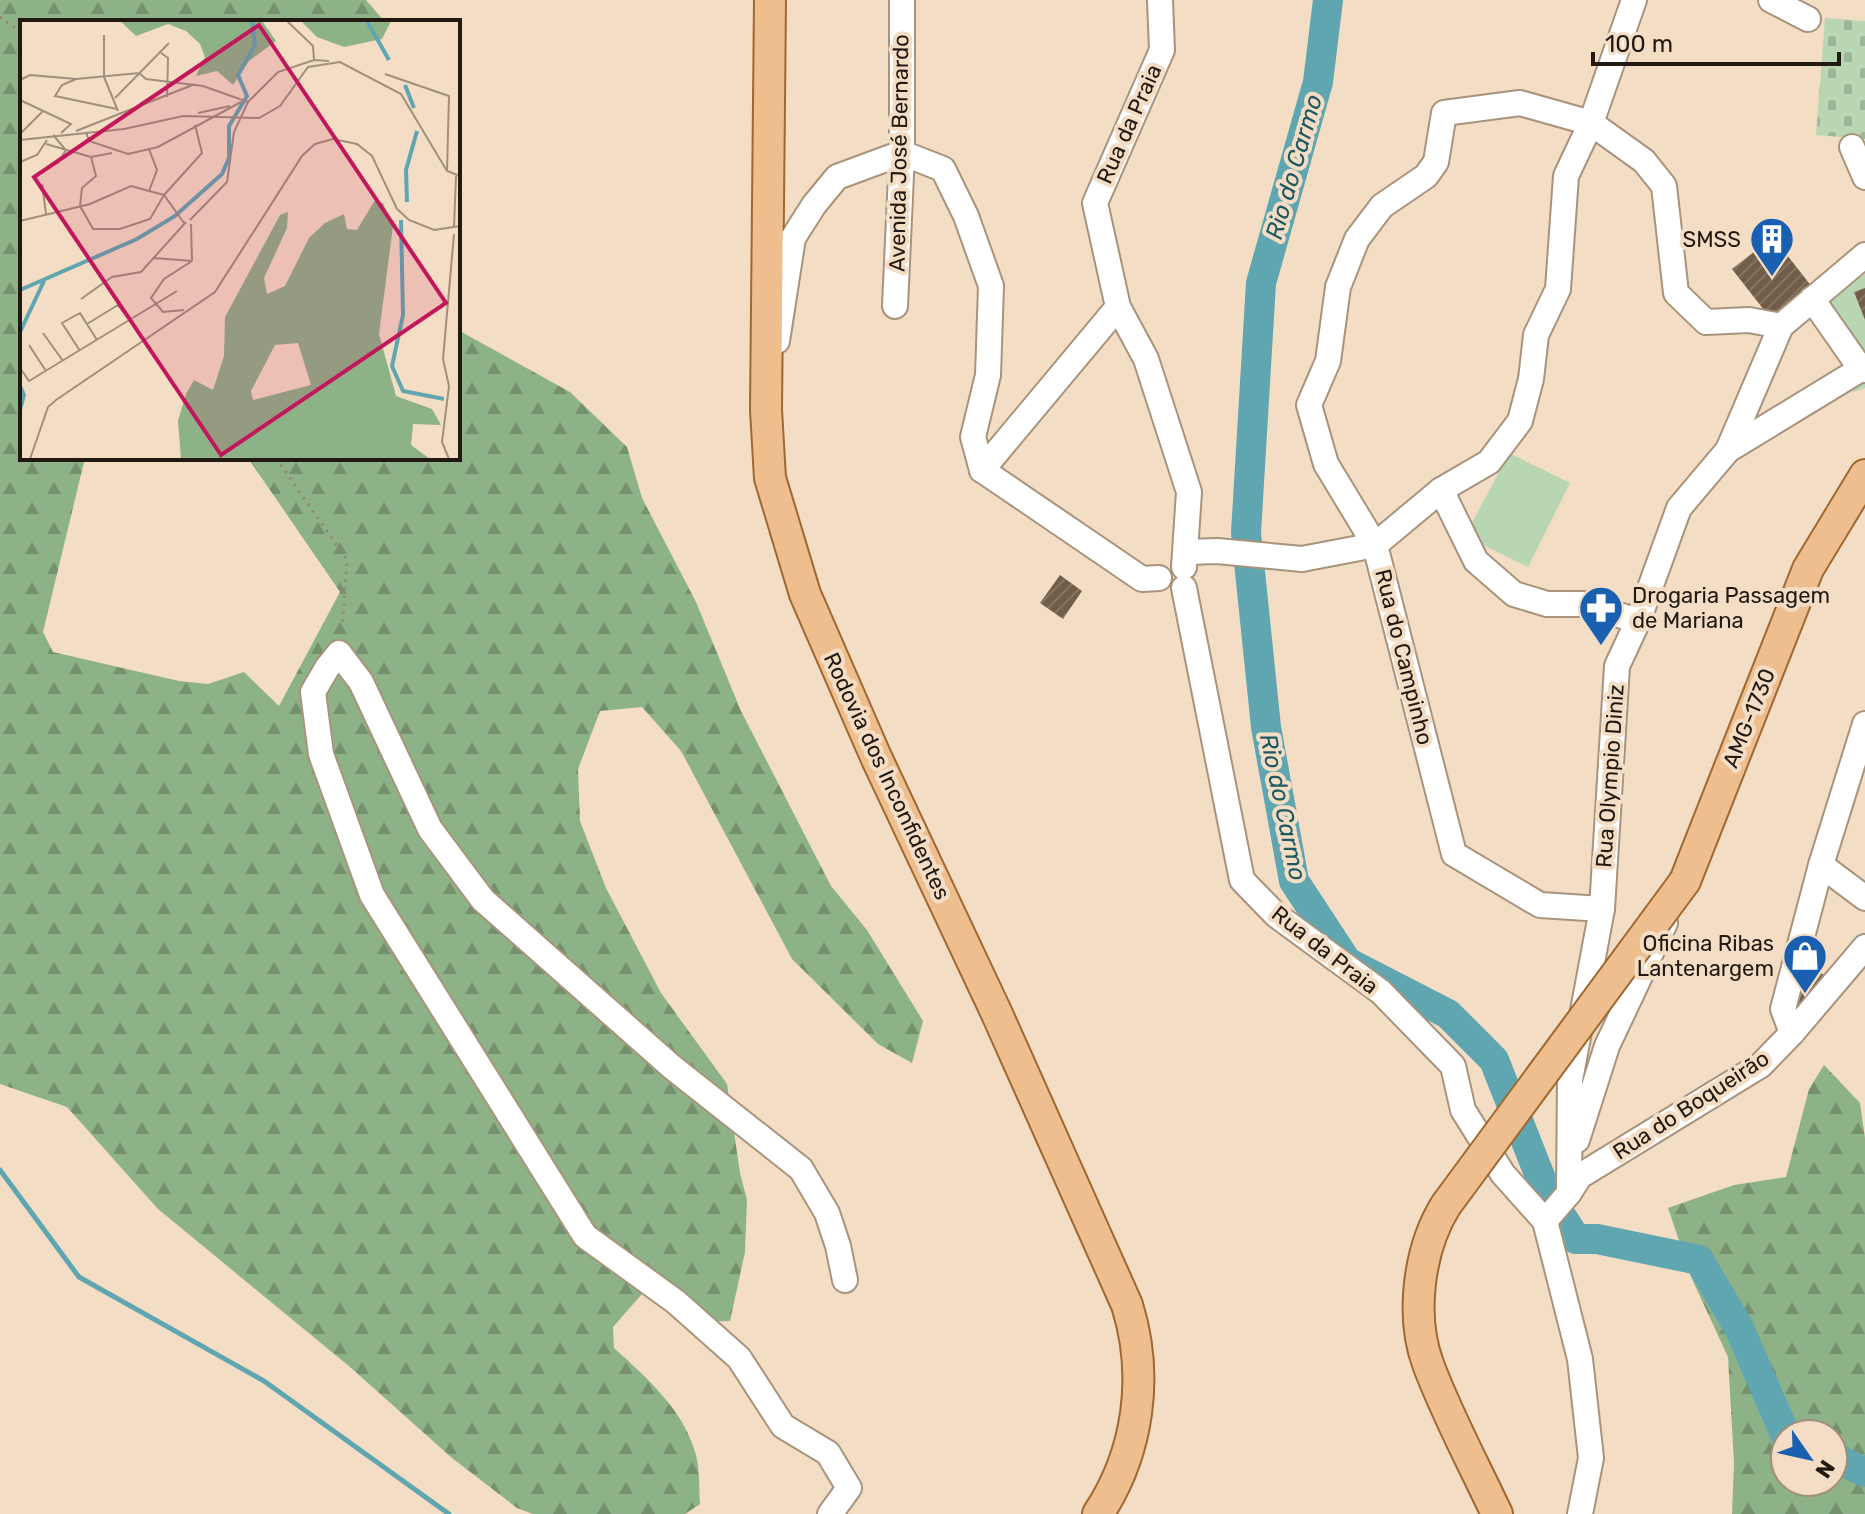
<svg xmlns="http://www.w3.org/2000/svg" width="1865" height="1514" viewBox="0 0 1865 1514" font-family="Rubik,sans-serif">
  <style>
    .green { fill: #b9d6b3 }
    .forest { fill: url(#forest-firs); fill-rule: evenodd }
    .cemetery { fill: url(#cemetery-stones) }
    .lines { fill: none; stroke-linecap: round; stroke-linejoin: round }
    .stream { stroke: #60a6b1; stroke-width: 5 }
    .river { stroke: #60a6b1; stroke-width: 30 }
    .building { fill: url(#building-hatch) }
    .minor-casing { stroke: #a8937c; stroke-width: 28 }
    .major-casing { stroke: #9f6831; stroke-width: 34 }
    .path { stroke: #938372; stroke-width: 3; stroke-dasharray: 2 6; stroke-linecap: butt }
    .minor { stroke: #fff; stroke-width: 24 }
    .major { stroke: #eebe8e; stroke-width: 30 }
    .major-bridge-casing { stroke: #9f6831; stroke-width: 34; stroke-linecap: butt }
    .major-bridge { stroke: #eebe8e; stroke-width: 30 }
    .labels { text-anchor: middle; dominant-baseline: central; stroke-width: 8; stroke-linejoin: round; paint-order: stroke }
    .street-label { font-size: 22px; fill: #221a12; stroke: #f4ddc5 }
    .poi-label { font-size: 22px; fill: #221a12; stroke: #f4ddc5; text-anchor: end }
    .water-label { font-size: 24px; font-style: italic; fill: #1c5861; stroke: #f4ddc5 }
    .inset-river { fill: none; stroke: #60a6b1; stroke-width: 4 }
    .inset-road { fill: none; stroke: #a08f7d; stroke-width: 2 }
    .view { fill: #c2185b; fill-opacity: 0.15; stroke: #c2185b; stroke-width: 4 }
    .inset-edge { fill: none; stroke: #221a12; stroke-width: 4 }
  </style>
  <defs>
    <pattern id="forest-firs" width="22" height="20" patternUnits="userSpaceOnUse" patternTransform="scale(2)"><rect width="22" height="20" fill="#8eb287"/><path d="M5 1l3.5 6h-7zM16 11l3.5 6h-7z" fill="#74906d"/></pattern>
    <pattern id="cemetery-stones" width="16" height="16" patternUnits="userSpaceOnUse" patternTransform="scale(2)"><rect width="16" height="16" fill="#b9d6b3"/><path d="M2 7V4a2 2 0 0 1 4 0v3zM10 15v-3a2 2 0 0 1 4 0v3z" fill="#9fb799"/></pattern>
    <pattern id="building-hatch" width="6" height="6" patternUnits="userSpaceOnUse" patternTransform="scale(2)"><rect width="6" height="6" fill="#715d48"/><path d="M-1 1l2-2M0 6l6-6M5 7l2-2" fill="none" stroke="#847464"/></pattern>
  </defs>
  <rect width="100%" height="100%" fill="#f4ddc5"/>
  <g class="green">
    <path d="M1865,274V388L1854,392L1817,310Z"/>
    <path d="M1509,453L1570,483L1528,567L1465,536Z"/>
  </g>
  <g class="forest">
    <path d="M0,0H366L385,22H22V458H85L43,632L53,652L179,681L208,684L244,672L279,706L340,592L248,458H458V330L570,392L627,447L642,498L696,602L741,711L831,886L867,930L923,1021L912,1063L878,1044L792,959L681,751L642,707L600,711L578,769L580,821L606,888L661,993L727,1084L740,1173L747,1200L745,1252L730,1321L697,1322L649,1286L613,1327L614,1348C647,1378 684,1410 696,1455C700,1470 699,1489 700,1504L685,1514H533L517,1508L452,1458L350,1367L158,1209L67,1107L0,1084Z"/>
    <path d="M1824,1065L1860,1103L1865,1138V1514H1732L1734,1463L1728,1357L1692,1279L1668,1208L1734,1185L1786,1177L1809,1089ZM1785,1434H1833V1482H1785Z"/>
  </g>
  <path class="cemetery" d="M1825,18L1865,21V139L1816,135Z"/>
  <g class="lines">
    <path class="stream" d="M0,1170L79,1277L264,1381L449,1514"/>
    <g class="river">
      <path d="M1328,0L1318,82L1261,283L1246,533L1266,727L1294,881L1347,962L1448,1014L1494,1060L1547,1194L1576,1239H1597L1699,1260L1739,1328L1785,1434"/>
      <path d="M1833,1457L1865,1472"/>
    </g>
  </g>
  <g class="building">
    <path d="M1773,237L1812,287L1771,319L1732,269Z"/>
    <path d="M1865,288V320L1854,292Z"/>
    <path d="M1060,575L1082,591L1063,619L1040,603Z"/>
    <path d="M1802,965L1830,977L1798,1018L1790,1010Z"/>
  </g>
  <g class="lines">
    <g class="minor-casing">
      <g id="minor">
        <path d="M1160,0L1162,50L1095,203L1118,307L1146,359L1189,492L1184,567"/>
        <path d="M1771,0L1808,19"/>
        <path d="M1852,147L1865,177"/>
        <path d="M1812,299L1861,369"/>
        <path d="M895,306L902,153V0"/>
        <path d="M777,341L793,238L814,205L837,177L902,153L943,169L966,216L991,286L988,375L973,437L982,470"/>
        <path d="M1728,450L1781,326L1865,255"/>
        <path d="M982,470L1118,307"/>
        <path d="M982,470L1142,579L1159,578"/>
        <path d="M1441,490L1476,561L1514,594L1547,604H1584L1638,621"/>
        <path d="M1187,552L1217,551L1302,559L1375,545L1326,464L1309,405L1328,361L1338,287L1357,239L1382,206L1426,176L1436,162L1444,113L1520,103L1591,123L1644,161L1664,186L1676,293L1706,322L1749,320L1781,326"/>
        <path d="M1184,588L1242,880L1276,915L1381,992L1453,1066L1463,1110L1503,1174L1545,1221L1580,1359L1591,1458L1580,1514"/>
        <path d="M1821,865L1865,898"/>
        <path d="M1602,909L1540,905L1454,854L1375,545L1441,490L1489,462L1520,421L1531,379L1536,335L1558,289L1566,176L1591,123L1634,0"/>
        <path d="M1792,1033L1783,1009L1821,865L1865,724"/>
        <path d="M1577,1140L1607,1046L1665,923"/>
        <path d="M1569,1193L1570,1080L1602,909L1617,666L1638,621L1679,508L1728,450L1861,369L1865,370"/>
        <path d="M1545,1221L1569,1193L1580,1176L1761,1065L1792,1033L1865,947"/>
        <path d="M830,1514L849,1488L828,1453L783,1426L739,1358L676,1302L585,1236L372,895L321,754L313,692L327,668L339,653L361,682L430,829L483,900L672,1067L801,1169L827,1213L838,1246L845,1280"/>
      </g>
    </g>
    <g class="major-casing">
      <g id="major">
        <path d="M770,0L766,410L770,478L805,594L876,757L997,1014L1127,1305C1149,1375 1139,1452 1098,1514"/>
        <path d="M1685,881L1808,569L1865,475"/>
        <path d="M1446,1205C1419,1248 1410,1315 1428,1364C1447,1415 1474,1465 1497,1514"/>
      </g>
    </g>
    <g class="path">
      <path d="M0,17L22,33"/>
      <path d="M276,458L347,560L342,633"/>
    </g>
    <use href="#minor" class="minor"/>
    <use href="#major" class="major"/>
    <g class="major-bridge-casing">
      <path id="major-bridge" d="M1446,1205L1685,881"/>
    </g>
    <use href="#major-bridge" class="major-bridge"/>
  </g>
  <defs>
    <g id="building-pin" transform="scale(2.3)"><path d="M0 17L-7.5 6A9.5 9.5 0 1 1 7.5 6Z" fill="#1960b0" stroke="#f4ddc5"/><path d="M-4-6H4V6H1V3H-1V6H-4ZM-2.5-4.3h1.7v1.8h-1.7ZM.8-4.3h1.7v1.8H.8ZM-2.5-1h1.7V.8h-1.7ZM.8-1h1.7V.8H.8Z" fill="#fff"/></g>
    <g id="pharmacy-pin" transform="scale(2.3)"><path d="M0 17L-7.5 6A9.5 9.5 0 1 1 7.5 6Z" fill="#1960b0" stroke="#f4ddc5"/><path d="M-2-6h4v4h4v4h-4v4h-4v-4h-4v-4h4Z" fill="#fff"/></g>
    <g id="shop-pin" transform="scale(2.3)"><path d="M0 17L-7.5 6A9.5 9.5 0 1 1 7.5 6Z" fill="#1960b0" stroke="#f4ddc5"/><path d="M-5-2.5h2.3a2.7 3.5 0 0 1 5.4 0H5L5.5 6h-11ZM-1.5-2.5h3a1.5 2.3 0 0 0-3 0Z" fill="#fff"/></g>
  </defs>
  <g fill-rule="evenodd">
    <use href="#building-pin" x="1772" y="239"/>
    <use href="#pharmacy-pin" x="1601" y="608"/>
    <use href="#shop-pin" x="1805" y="956"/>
  </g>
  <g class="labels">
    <g class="street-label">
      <text transform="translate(1129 124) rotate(-66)">Rua da Praia</text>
      <text transform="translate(899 153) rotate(-89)">Avenida José Bernardo</text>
      <text transform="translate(1404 657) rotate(76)">Rua do Campinho</text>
      <text transform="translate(1749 718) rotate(-68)">AMG-1730</text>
      <text transform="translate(887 776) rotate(65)">Rodovia dos Inconfidentes</text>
      <text transform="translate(1610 776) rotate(-86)">Rua Olympio Diniz</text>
      <text transform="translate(1325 950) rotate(38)">Rua da Praia</text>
      <text transform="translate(1691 1105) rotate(-33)">Rua do Boqueirão</text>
    </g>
    <g class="poi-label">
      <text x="1741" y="239">SMSS</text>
      <text x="1632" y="595" text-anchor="start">Drogaria Passagem<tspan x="1632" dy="25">de Mariana</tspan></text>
      <text x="1774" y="943">Oficina Ribas<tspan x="1774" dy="25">Lantenargem</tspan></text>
    </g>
    <g class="water-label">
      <text transform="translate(1294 167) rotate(-74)">Rio do Carmo</text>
      <text transform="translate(1283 807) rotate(78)">Rio do Carmo</text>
    </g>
  </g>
  <g transform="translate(20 20)">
    <rect width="440" height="440" fill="#f4ddc5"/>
    <path d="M100,1H242L256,21L229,41L213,65L197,51L176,56L185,37L180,24L166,11L148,4L116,16ZM281,1H371L362,19L324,27L297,17ZM355,180L363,183L373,206L359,314L376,376L412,389L421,405L393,404L391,425L410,439H161L158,401L166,374L174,360L193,370L204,336L205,297L260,195L268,192L267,208L244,258L247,274L265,266L289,218L305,203L324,194L327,209L337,210ZM278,323L291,365L233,380L231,371L255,325Z" fill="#8eb287" fill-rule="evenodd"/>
    <path class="inset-river" d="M347,1L369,40M385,65L394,88M387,182L386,150L397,111M381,200L383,295L372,346L383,371L424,379M0,270L117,219L155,196L202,154L209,138V106L227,76L218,55L235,25L232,1M0,312L24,261M0,366L4,375L0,390"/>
    <path class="inset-road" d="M267,1L293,26L294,40M84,15V57L98,91M141,33L148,38L147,77M365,54L429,76L427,151M56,59L42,65L35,76L97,89M0,60L10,55L56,59L119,53L126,59L183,66L228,82M95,78L149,23M0,80L51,104L41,113M178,93L210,86M56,111L175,64M66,112L69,121L108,134L138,127L221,82M0,114L23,91M33,115L46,130L37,144M0,120L104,109L163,96L239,98L260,86L288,47L320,42L381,74L427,151L440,156M26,124L71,137L92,133M129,129L137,150L129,171M71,137L76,156L62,168L60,186L73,209H100L130,199L144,175L164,203M0,142L17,135L27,120M22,164L26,194M170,200L207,162L214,112L228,82L258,52L294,40L309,41M0,201L70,184L111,166L144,175L182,133L175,105M171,204L172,241M434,207L436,156M0,210V254M134,238L172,241M61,279L92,257L121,252L166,202M164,290L143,292L131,278L144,259L172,241M67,304L98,285L110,301M23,313L43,341M9,325L26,351M60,331L42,303L60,293L77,320M0,348L9,361L157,271M10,439L28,387L36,380L195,272L282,136L295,124L313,119L337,124L352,136L377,189L389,200L414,210L440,206M429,439L422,422L429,366L423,339L434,214"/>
    <path class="view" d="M239,5L426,283L201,435L14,157Z"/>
    <rect width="440" height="440" class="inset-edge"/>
  </g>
  <g transform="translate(1809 1458) rotate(124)"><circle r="38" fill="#f4ddc5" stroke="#a08f7d" stroke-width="2"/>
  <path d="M0-6L14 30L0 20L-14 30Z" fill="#1960b0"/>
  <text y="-12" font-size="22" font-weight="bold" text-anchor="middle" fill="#221a12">N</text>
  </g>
  <path d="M1593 52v12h246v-12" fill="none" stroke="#221a12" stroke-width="4"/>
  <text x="1605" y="52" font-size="24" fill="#221a12" stroke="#f4ddc5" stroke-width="6" paint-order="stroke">100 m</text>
</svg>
